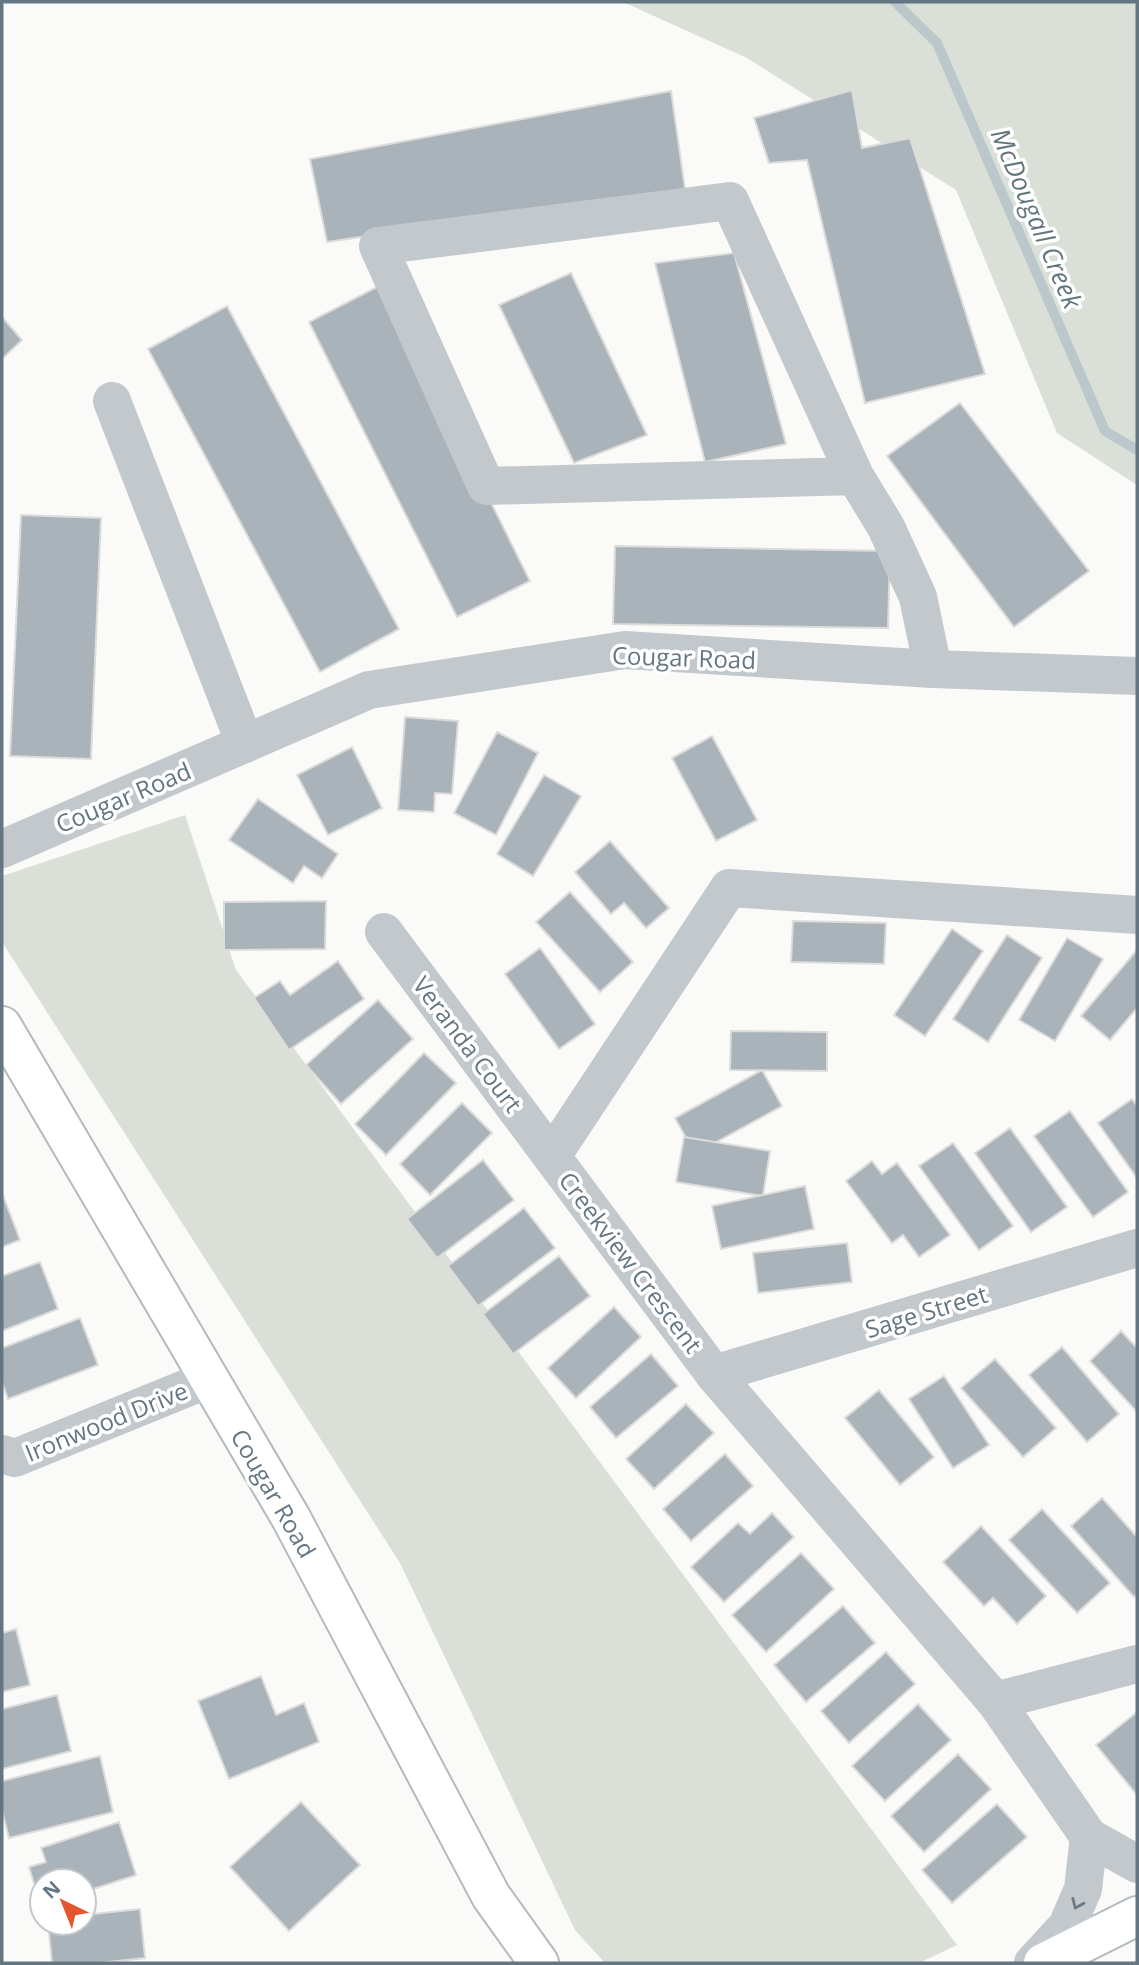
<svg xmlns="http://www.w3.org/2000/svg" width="1139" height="1965" viewBox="0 0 1139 1965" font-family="'Open Sans',sans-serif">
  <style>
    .green { fill: #dadfd7 }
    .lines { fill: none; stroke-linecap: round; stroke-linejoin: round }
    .stream { stroke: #bbc7cb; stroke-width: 10 }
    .building { fill: #aab3b9; stroke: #dcdcda; stroke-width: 2 }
    .secondary-casing { stroke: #b3babf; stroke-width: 42 }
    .street { stroke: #c3c8cc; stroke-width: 38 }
    .secondary { stroke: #fff; stroke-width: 38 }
    .oneway { stroke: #6a7a87 }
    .labels { text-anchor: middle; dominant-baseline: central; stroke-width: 7; stroke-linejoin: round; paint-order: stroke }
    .street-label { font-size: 24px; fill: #657683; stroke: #fff }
    .water-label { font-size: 26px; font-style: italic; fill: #60757c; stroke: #fff }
  </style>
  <rect width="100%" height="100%" fill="#fafaf8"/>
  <g class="green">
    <path d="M623,2H1137V485L1057,433L956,190L747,58Z"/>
    <path d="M185,815L236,970L957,1945L919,1963H605L575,1930L400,1563L2,942V876Z"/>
  </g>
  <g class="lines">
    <path class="stream" d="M895,2L937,43L1105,431L1137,450"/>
  </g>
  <g class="building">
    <path d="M852,90L862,148L910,138L985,374L865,403L807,160L769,163L754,118Z"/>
    <path d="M671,91L685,189L327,242L310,159Z"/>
    <path d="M734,253L786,444L705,462L655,263Z"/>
    <path d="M571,273L647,435L574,463L499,305Z"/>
    <path d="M377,287L446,412L530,581L457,617L309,322Z"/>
    <path d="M227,306L399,629L320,672L148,349Z"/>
    <path d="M2,317L22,340L2,359Z"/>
    <path d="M960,403L1089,571L1014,627L887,456Z"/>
    <path d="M21,515L101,518L91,759L10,756Z"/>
    <path d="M615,546L890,551L888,628L613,624Z"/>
    <path d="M405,717L458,721L452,794L435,793L434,812L398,810Z"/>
    <path d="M497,732L538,753L496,835L454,813Z"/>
    <path d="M712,736L757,820L716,841L672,758Z"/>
    <path d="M352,747L382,808L328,835L297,775Z"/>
    <path d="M544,775L581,796L533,876L497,854Z"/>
    <path d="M258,799L338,854L322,878L304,866L293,883L229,840Z"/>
    <path d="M610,841L669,908L646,928L624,903L611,914L575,872Z"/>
    <path d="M570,892L633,962L600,992L536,922Z"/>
    <path d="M326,901L325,949L224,950V902Z"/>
    <path d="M793,921L886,923L884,964L791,962Z"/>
    <path d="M952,929L983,951L925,1036L894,1015Z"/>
    <path d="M1007,935L1042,958L988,1042L953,1019Z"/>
    <path d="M1067,938L1103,959L1055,1041L1019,1020Z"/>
    <path d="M540,948L595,1024L559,1049L505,974Z"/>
    <path d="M1137,950V1008L1110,1040L1081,1016Z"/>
    <path d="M338,961L364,999L289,1050L254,998L280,981L290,995Z"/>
    <path d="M378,1000L413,1039L341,1104L306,1065Z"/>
    <path d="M731,1031L827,1032V1071L730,1070Z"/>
    <path d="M424,1053L456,1083L386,1155L355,1124Z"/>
    <path d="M762,1070L782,1106L695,1154L675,1118Z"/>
    <path d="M1132,1099L1137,1106V1178L1098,1123Z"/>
    <path d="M462,1103L492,1133L430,1195L400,1164Z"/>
    <path d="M1070,1111L1128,1192L1093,1217L1034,1136Z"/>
    <path d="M1010,1128L1067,1207L1031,1232L975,1153Z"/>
    <path d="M684,1137L770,1151L763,1196L676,1182Z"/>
    <path d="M953,1143L1013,1226L979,1250L919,1166Z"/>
    <path d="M483,1160L514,1200L437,1258L407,1219Z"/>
    <path d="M872,1161L882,1174L897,1163L950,1235L919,1257L903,1235L892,1243L846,1181Z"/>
    <path d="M805,1186L814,1229L721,1249L712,1206Z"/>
    <path d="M2,1193L20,1240L2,1247Z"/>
    <path d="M524,1208L555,1248L478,1306L448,1266Z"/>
    <path d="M847,1243L852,1282L758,1293L753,1253Z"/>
    <path d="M559,1256L590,1296L513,1354L483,1314Z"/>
    <path d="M40,1262L58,1309L2,1331V1276Z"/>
    <path d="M614,1307L641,1337L576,1398L548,1368Z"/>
    <path d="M80,1318L98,1365L8,1399L2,1382V1348Z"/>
    <path d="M1121,1331L1137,1348V1412L1090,1361Z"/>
    <path d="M1062,1347L1119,1414L1087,1442L1029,1375Z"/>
    <path d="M651,1354L678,1386L616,1438L590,1407Z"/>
    <path d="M995,1359L1056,1428L1023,1457L961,1388Z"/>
    <path d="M944,1376L989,1445L953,1468L909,1399Z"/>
    <path d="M879,1390L934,1457L900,1485L845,1418Z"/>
    <path d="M686,1404L714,1433L654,1489L626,1459Z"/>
    <path d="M725,1454L753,1486L691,1541L663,1509Z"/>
    <path d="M1102,1498L1137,1537V1595L1134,1597L1071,1526Z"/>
    <path d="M1042,1509L1110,1583L1077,1613L1009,1540Z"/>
    <path d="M772,1513L794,1537L724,1602L691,1567L738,1523L750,1534Z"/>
    <path d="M981,1526L1046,1596L1017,1624L993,1598L984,1606L943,1562Z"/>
    <path d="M801,1553L834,1589L766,1652L732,1615Z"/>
    <path d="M843,1606L875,1643L806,1702L774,1665Z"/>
    <path d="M16,1629L30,1685L2,1692V1633Z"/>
    <path d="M886,1652L915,1684L849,1743L821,1711Z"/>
    <path d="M261,1676L276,1715L304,1703L319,1742L229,1779L198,1701Z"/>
    <path d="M57,1695L71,1751L2,1769V1709Z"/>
    <path d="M918,1704L951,1740L885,1801L852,1766Z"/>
    <path d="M1137,1712V1795L1096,1745Z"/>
    <path d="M958,1754L991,1789L924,1852L891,1816Z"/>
    <path d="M100,1756L113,1812L9,1838L2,1810V1781Z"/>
    <path d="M301,1802L360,1865L289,1931L230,1867Z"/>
    <path d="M997,1804L1027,1837L952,1903L922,1870Z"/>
    <path d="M119,1822L136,1875L84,1892V1881H42L41,1906L29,1867L46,1862L41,1848Z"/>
    <path d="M140,1909L145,1958L98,1963H52L48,1923H84V1915Z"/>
  </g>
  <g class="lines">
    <g class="secondary-casing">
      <g id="secondary">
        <path d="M2,1026L291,1518L491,1896L539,1963"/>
        <path d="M1043,1963L1137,1916"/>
      </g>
    </g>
    <g class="street">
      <path d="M112,401L245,744"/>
      <path d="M855,476L486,486L378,246L730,201L855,476L886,527L918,597L933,669"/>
      <path d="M2,849L369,690L625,650L933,669L1137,676"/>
      <path d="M384,932L714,1374L995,1701L1089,1837L1137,1864"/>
      <path d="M552,1156L729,888L1137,915"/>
      <path d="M714,1374L1137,1248"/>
      <path d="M2,1454L15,1458L209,1379"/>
      <path d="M995,1701L1137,1664"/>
      <path d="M1033,1963L1067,1926L1083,1889L1089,1837"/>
    </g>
    <use href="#secondary" class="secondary"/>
  </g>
  <defs><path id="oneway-chevron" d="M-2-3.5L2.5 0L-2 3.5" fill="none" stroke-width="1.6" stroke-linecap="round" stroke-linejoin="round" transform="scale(1.75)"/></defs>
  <use class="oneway" href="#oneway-chevron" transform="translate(1077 1904) rotate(114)"/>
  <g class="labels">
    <g class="street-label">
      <text transform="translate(684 657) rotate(2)">Cougar Road</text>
      <text transform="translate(123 797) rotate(-23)">Cougar Road</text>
      <text transform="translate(468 1044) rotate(53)">Veranda Court</text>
      <text transform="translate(631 1262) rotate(53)">Creekview Crescent</text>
      <text transform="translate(926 1311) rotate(-17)">Sage Street</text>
      <text transform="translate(106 1421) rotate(-22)">Ironwood Drive</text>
      <text transform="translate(274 1493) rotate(60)">Cougar Road</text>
    </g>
    <g class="water-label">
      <text transform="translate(1037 218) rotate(67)">McDougall Creek</text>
    </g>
  </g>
  <rect width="1139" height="1965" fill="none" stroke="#657683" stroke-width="7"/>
  <g transform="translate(63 1902) rotate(317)"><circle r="33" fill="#ffffff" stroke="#c1c8cd" stroke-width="2"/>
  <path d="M0-5L12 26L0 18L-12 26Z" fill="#e4572e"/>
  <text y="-10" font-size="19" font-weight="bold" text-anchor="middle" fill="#657683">N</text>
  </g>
</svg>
